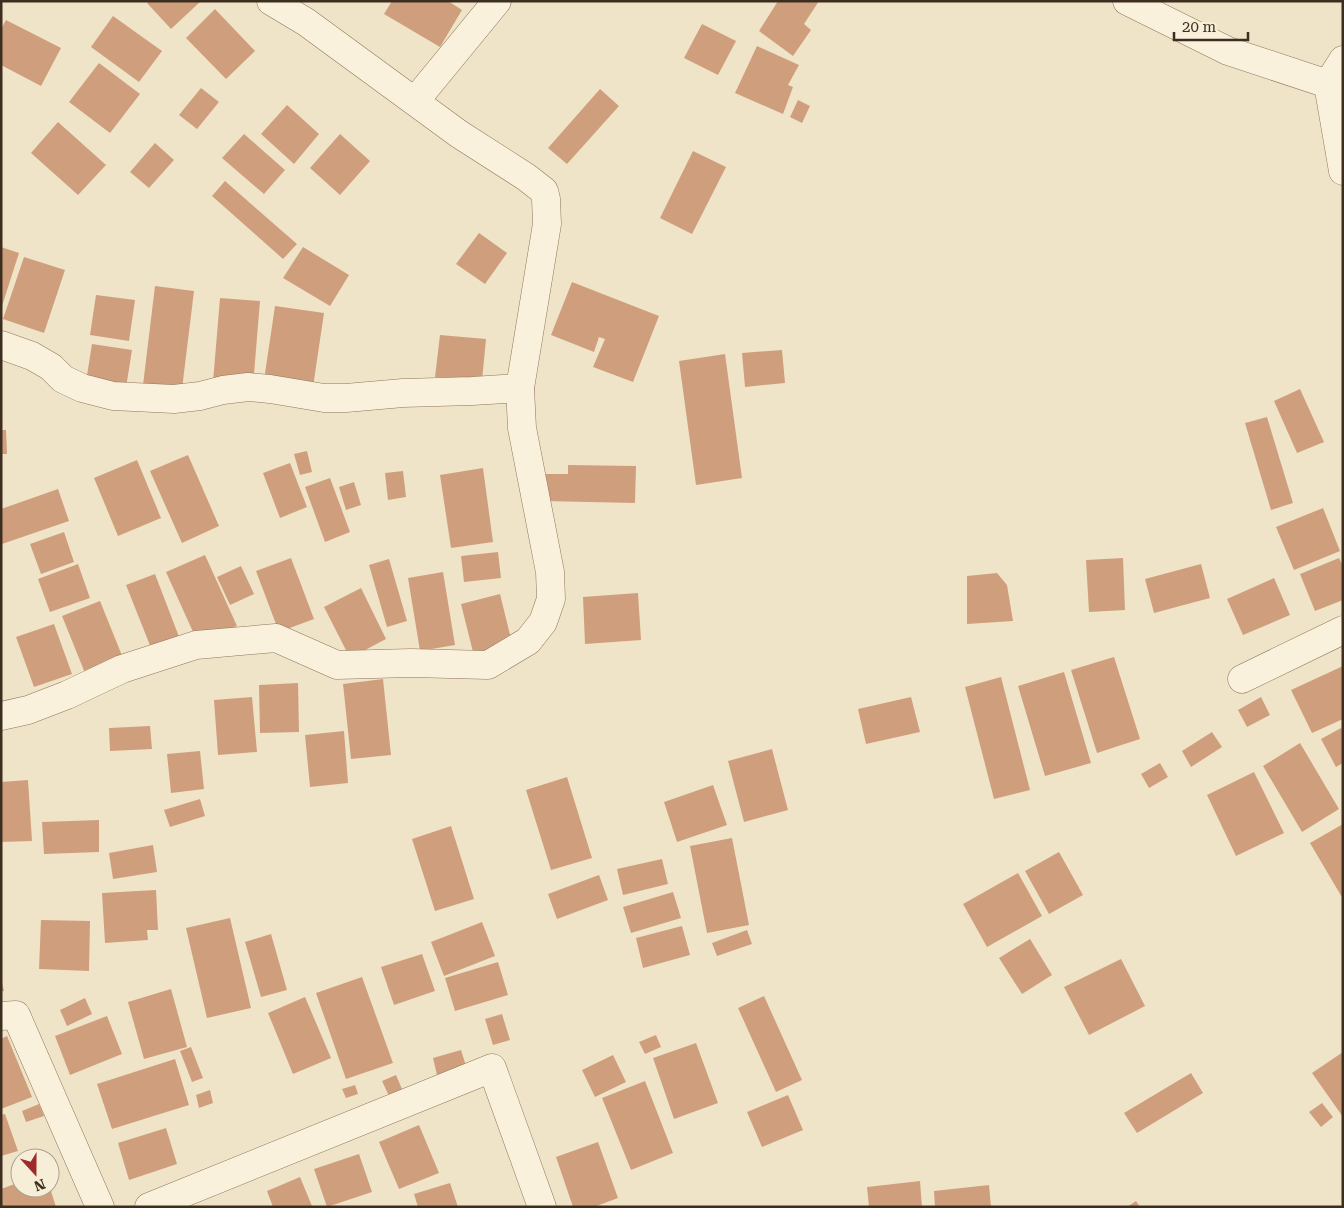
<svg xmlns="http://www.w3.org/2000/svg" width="1344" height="1208" viewBox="0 0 1344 1208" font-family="'Roboto Serif',serif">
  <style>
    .building { fill: #cf9f7d }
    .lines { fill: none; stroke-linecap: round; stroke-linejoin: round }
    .minor-casing { stroke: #8d765c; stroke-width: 29 }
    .minor { stroke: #faf1dc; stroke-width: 28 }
  </style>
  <rect width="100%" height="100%" fill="#f0e4c8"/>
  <g class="building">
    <path d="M149,1H201L171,29L147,3Z"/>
    <path d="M392,1H448L462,10L440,47L384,14Z"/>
    <path d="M778,1H819L804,24L811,30L793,56L759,31Z"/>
    <path d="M215,9L255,51L226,79L186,38Z"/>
    <path d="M113,16L162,51L139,82L91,47Z"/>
    <path d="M6,20L61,48L41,86L1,65V29Z"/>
    <path d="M702,24L736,41L718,75L684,58Z"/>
    <path d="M757,46L799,65L788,85L793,87L783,114L735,93Z"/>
    <path d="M99,63L140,94L110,133L69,102Z"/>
    <path d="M201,88L219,102L197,129L179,115Z"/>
    <path d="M600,89L619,106L567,164L548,148Z"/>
    <path d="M798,100L810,106L802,123L790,117Z"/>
    <path d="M287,105L319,134L294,164L261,134Z"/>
    <path d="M58,122L106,165L78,195L31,153Z"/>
    <path d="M244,134L285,170L264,194L222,158Z"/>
    <path d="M340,134L370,161L340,195L310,168Z"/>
    <path d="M155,143L174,160L149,188L130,172Z"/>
    <path d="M693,151L726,167L692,234L660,218Z"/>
    <path d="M225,181L297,244L283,259L212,196Z"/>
    <path d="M479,233L507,253L485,284L456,264Z"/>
    <path d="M1,247L19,253L2,306H1Z"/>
    <path d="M303,247L349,275L330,306L283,278Z"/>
    <path d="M24,257L65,270L44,333L3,319Z"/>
    <path d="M572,282L659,316L633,382L593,367L605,339L599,337L594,352L551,335Z"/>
    <path d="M155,286L194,291L182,389L143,385Z"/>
    <path d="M96,295L135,300L129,341L90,335Z"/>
    <path d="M220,298L260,301L253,386L213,382Z"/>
    <path d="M275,306L324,313L313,387L264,380Z"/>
    <path d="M440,335L486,339L482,381L435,377Z"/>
    <path d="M92,344L132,350L125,394L85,388Z"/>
    <path d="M782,350L785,383L745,387L742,353Z"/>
    <path d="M725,354L742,478L696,485L679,361Z"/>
    <path d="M1300,389L1324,442L1297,453L1274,401Z"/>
    <path d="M1267,417L1293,503L1271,510L1245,423Z"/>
    <path d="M1,430H6L7,454H1Z"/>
    <path d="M307,451L312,472L300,475L294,454Z"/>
    <path d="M188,455L219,526L182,543L150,471Z"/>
    <path d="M137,460L161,518L118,536L94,478Z"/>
    <path d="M290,463L307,507L280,518L263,473Z"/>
    <path d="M568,465L636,466L635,503L543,501L544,474H568Z"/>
    <path d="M483,468L493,542L451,548L440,475Z"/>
    <path d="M403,471L406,497L388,500L385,473Z"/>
    <path d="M330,478L350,532L325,542L305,487Z"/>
    <path d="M354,482L361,505L346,510L339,487Z"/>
    <path d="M58,489L69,521L2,544L1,509Z"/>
    <path d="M1323,508L1340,551L1294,570L1276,527Z"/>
    <path d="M64,532L74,562L41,574L30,544Z"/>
    <path d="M498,552L501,578L464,582L461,556Z"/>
    <path d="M205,555L237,626L198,643L166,572Z"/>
    <path d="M291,558L314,619L279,632L256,571Z"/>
    <path d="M1123,558L1125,610L1089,612L1086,560Z"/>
    <path d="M1339,558L1343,566V600L1315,611L1300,574Z"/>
    <path d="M389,559L407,621L387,627L369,565Z"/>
    <path d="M78,564L90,598L50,612L38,579Z"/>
    <path d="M1201,564L1210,598L1154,613L1145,579Z"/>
    <path d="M241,566L254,594L230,605L217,577Z"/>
    <path d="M443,572L455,645L420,651L408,578Z"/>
    <path d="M997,573L1007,585L1013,621L967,624V576Z"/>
    <path d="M155,574L181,642L153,653L126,585Z"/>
    <path d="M1274,578L1290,615L1243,635L1227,599Z"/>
    <path d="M361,588L386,639L350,658L324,607Z"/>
    <path d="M638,593L641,640L585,644L583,597Z"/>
    <path d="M500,594L513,647L474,656L461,604Z"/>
    <path d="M100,601L125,663L87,678L62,616Z"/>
    <path d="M54,624L72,674L34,687L16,637Z"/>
    <path d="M1114,657L1140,739L1097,753L1071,670Z"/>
    <path d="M1343,666V719L1312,733L1291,690Z"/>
    <path d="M1064,672L1091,763L1045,776L1018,686Z"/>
    <path d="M1001,677L1030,790L994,799L965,687Z"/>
    <path d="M383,679L391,755L351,759L343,684Z"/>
    <path d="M298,683L299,732L260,733L259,685Z"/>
    <path d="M252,697L257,752L218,755L214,700Z"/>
    <path d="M911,697L920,732L866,744L858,709Z"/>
    <path d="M1261,697L1270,715L1247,727L1238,710Z"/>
    <path d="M150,726L152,749L110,751L109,728Z"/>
    <path d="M1341,728L1343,732V763L1336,767L1321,739Z"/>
    <path d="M344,731L348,783L310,787L305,735Z"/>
    <path d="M1212,732L1222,747L1191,767L1182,751Z"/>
    <path d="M1300,743L1339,809L1302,832L1263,766Z"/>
    <path d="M772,749L788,810L744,822L728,761Z"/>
    <path d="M200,751L204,789L171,793L167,754Z"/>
    <path d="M1160,763L1168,777L1149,788L1141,774Z"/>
    <path d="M1254,772L1284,833L1236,856L1207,795Z"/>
    <path d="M567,777L592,858L551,870L526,790Z"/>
    <path d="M28,780L32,841L1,842V782Z"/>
    <path d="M713,785L727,825L677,842L664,802Z"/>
    <path d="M200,799L205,816L170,827L164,810Z"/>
    <path d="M99,820V852L44,854L42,822Z"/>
    <path d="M1343,824V899L1310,843Z"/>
    <path d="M451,826L474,899L435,911L412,839Z"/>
    <path d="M732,838L749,925L707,933L690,846Z"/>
    <path d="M153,845L157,872L113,879L109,853Z"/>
    <path d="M1059,852L1083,895L1049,914L1025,871Z"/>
    <path d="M662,859L668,884L623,895L617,869Z"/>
    <path d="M1018,873L1042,916L987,947L963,904Z"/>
    <path d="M599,875L608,900L557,919L548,894Z"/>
    <path d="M156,890L158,930H147L148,940L105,943L102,893Z"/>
    <path d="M673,892L681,918L631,933L623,907Z"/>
    <path d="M230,918L251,1008L207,1018L186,928Z"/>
    <path d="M41,920L90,921L89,971L39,969Z"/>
    <path d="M482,922L495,956L444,976L431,942Z"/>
    <path d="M682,926L690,955L643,968L636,938Z"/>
    <path d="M747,930L752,944L717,956L712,943Z"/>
    <path d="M271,934L287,990L261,997L245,942Z"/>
    <path d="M1030,939L1052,975L1022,994L999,958Z"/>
    <path d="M422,954L435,991L394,1005L381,967Z"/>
    <path d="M1121,959L1145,1006L1089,1035L1064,987Z"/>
    <path d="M498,962L508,995L455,1011L445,978Z"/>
    <path d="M362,977L393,1063L346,1079L316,993Z"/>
    <path d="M1,979L4,991H1Z"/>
    <path d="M171,989L187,1047L144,1059L128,1002Z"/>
    <path d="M764,996L802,1080L776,1092L738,1008Z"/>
    <path d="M305,997L331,1058L293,1074L268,1013Z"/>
    <path d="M85,998L92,1014L67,1026L60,1010Z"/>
    <path d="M502,1014L510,1040L493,1045L485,1019Z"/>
    <path d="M107,1016L122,1054L70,1075L55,1036Z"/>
    <path d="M656,1035L661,1047L645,1054L639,1042Z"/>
    <path d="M7,1036L32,1097L1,1109V1039Z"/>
    <path d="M696,1043L718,1103L674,1119L653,1058Z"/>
    <path d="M191,1047L203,1078L192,1082L180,1051Z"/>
    <path d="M461,1050L466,1066L437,1075L433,1058Z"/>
    <path d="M1343,1052V1117L1312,1073Z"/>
    <path d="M613,1055L626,1082L595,1097L582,1070Z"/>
    <path d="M175,1059L189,1105L112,1129L97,1084Z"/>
    <path d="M1191,1073L1203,1093L1137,1133L1124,1113Z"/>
    <path d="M396,1075L402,1089L389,1096L382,1081Z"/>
    <path d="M645,1081L673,1153L631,1170L602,1098Z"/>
    <path d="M355,1085L358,1094L346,1098L342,1089Z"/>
    <path d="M210,1090L213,1103L199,1108L196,1095Z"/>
    <path d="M788,1095L803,1130L762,1147L747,1112Z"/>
    <path d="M1322,1103L1333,1117L1321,1127L1309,1112Z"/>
    <path d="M39,1104L44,1116L26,1122L22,1111Z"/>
    <path d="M5,1114L18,1151L1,1156V1115Z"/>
    <path d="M419,1125L439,1173L399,1189L379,1142Z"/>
    <path d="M166,1128L177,1164L129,1180L118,1143Z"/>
    <path d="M598,1142L618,1198L594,1207H573L556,1157Z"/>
    <path d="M359,1154L372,1192L327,1207L314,1169Z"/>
    <path d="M300,1177L312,1206L273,1207L267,1191Z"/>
    <path d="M920,1181L922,1207H869L867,1187Z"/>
    <path d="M20,1182V1188H50L56,1207H1V1189Z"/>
    <path d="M450,1183L458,1207H418L414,1194Z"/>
    <path d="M989,1185L991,1207H935L934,1191Z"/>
    <path d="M1136,1201L1140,1207H1127Z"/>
  </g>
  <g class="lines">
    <g class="minor-casing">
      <g id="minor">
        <path d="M1127,1L1228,51L1328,84"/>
        <path d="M1343,60L1328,84L1343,171"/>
        <path d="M415,101L497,1"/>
        <path d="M1,345L32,356L51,367L63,379L82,388L113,396L174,399L200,396L223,390L248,387L270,389L324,398H346L403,393L472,391L520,388"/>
        <path d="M1242,679L1343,630"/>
        <path d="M1,716L28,710L67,695L122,669L196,645L276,638L337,665L411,663L488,665L528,641L543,622L551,599L550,572L522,428L520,388L547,224L546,199L544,191L526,177L459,134L306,22L271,1"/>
        <path d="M1,1016L16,1015L100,1207"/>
        <path d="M149,1207L492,1068L542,1207"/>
      </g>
    </g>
    <use href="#minor" class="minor"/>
  </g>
  <rect width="1344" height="1208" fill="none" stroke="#3d2e20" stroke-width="5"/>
  <g transform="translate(35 1173) rotate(159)"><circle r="24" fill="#f7eed8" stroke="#ada18e"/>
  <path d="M0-4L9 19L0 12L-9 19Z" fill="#9e2a2b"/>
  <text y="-8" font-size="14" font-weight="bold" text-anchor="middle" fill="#3d2e20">N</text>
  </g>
  <path d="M1174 32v8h74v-8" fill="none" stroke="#3d2e20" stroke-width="2.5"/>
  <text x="1182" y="32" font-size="15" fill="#3d2e20" stroke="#f7eed8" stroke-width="4" paint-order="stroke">20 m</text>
</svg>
